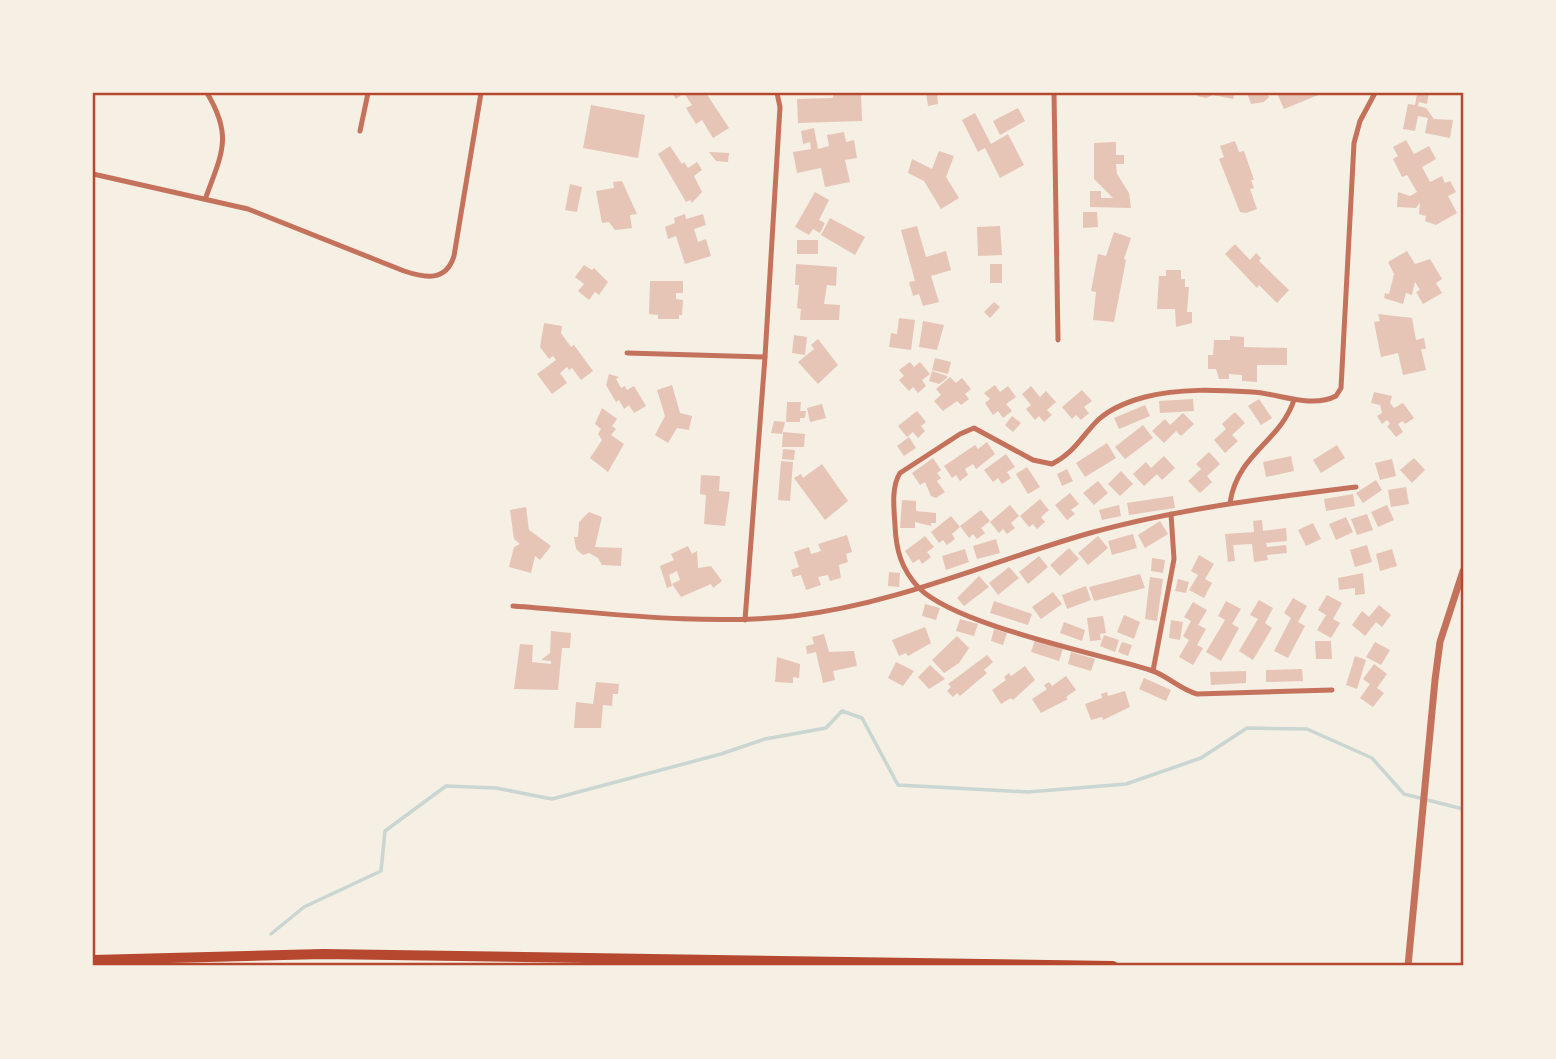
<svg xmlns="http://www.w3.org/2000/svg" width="1556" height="1059" viewBox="0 0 1556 1059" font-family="'PT Sans Narrow',sans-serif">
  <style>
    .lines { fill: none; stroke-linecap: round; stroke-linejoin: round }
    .stream { stroke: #c9d6d2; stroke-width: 3.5 }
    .building { fill: #e6c5b7 }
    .minor { stroke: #c5725c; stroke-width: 5 }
    .tertiary { stroke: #c5725c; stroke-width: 7 }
    .motorway { stroke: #b5482f; stroke-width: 10 }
    .neatline { fill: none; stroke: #b5482f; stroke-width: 2.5 }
  </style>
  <rect width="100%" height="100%" fill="#f6efe4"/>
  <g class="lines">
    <path class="stream" d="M271,934L304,907L381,871L385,831L446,786L496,788L552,799L721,754L765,739L826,728L842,711L862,718L898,785L1028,792L1126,784L1201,758L1247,728L1307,729L1372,758L1404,794L1463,809"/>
  </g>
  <g class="building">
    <path d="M672,93H706L729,128L713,138L702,120L696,124L686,108L692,105L684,93L676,99Z"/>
    <path d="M833,93H861L862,121L798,123L797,99L833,98Z"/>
    <path d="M926,93H937L938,104L928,106Z"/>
    <path d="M1198,93H1235L1233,99L1213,95L1206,98L1197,96Z"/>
    <path d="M1247,93H1267L1269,97L1264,102L1251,104Z"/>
    <path d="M1277,93H1323L1284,109Z"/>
    <path d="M1417,93H1429L1427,104L1419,102L1418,106L1426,108L1434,119L1453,120L1450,138L1425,133L1428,118L1418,116L1415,131L1403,129L1408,104L1415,105Z"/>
    <path d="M591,105L645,115L638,158L583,148Z"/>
    <path d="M1018,108L1025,121L1000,135L993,121Z"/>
    <path d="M975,113L991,144L1008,134L1024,165L1000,178L985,148L978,152L962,120Z"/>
    <path d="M814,128L818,149L829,146L827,135L844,132L846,142L854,140L857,158L845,160L850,182L825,187L821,168L797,173L793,152L811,149L810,142L803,144L801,131Z"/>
    <path d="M1406,140L1414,154L1429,146L1436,159L1422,167L1430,182L1442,176L1445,183L1450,181L1456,192L1448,196L1457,213L1436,225L1425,221L1426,216L1419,214L1420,203L1416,208L1397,207L1398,192L1410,196L1417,192L1407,175L1402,177L1393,159L1398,156L1393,147Z"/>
    <path d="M1235,141L1239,152L1244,151L1254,180H1251L1254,188L1250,189L1257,209L1246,213L1240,212L1219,159L1224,157L1220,146Z"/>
    <path d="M1116,142V155H1124V164H1116L1117,174L1129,193L1131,208L1090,207V191H1101V198H1113L1094,179V143Z"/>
    <path d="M670,146L682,164L684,162L688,168L697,162L702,170L694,176L702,192L692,203L690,200L686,202L658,154Z"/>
    <path d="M939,151L954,156L946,177L959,198L941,209L924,181L908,173L912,159L932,169Z"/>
    <path d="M709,152L729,153L728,162L716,161Z"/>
    <path d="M622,181L637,214L630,215L632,228L615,230L609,222L602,223L596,191L614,188L613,182Z"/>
    <path d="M570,184L582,187L577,212L565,210Z"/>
    <path d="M815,192L829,200L819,220L825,223L820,233L813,229L809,235L795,227Z"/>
    <path d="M1083,212H1097L1098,227L1083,228Z"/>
    <path d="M685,214L686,219L703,214L706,225L694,229L698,242L706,239L711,256L685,264L676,236L668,239L665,227L675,223L674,218Z"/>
    <path d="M830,218L865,237L855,255L821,235Z"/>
    <path d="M917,226L926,257L946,251L951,270L931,276L939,302L923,306L919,294L913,296L909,282L915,281L901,230Z"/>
    <path d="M1000,226L1002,255L978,256L977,227Z"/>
    <path d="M1114,232L1131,238L1124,259L1126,260L1114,322L1093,320L1096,292L1091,291L1098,254L1106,256Z"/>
    <rect x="797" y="240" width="21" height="14"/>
    <path d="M1235,244L1250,260L1256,253L1261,258L1259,261L1289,290L1277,303L1259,285L1257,288L1225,254Z"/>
    <path d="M1407,251L1415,264L1430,259L1442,279L1436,283L1442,293L1423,304L1416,292L1420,290L1415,282L1412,295L1406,293L1403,304L1384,298L1385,293L1389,294L1394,274L1388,262Z"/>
    <path d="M796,264L837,267L836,286L827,285L824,304L840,305L839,320H800L801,309L797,308L799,285H795Z"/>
    <rect x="990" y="264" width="12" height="19"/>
    <path d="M584,265L592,270L594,268L608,282L599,295L595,292L589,300L578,291L584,284L575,277Z"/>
    <path d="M1166,270H1181V279H1185V287H1189L1187,312H1192V323L1176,327L1175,309H1157L1159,276H1166Z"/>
    <path d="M650,281H683V293H676V299L683,300L682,315H679V319H658V315L649,314Z"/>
    <path d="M994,302L1000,307L990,318L984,312Z"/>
    <path d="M1378,314L1412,318L1416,340L1424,338L1426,349H1421L1426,370L1403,375L1398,353L1381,357L1374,322L1380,321Z"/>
    <path d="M899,318L915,320L911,350L889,347L891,333L897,334Z"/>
    <path d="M923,321L944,325L937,350L919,347Z"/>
    <path d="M544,323L562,326L561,333L571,347L574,345L593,371L581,380L572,368L569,370L567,367L560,373L567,383L552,394L537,374L556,360L553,356L549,359L540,347Z"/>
    <path d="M794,335L807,337L805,355L792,353Z"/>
    <path d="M1230,336L1244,337V347L1287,348V365H1257V382L1242,381V375L1229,374V379H1219L1216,369H1208V355H1213L1214,340H1230Z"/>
    <path d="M818,339L838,365L818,384L798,362L814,349L811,345Z"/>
    <path d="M935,358L951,362L948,374L932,370Z"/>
    <path d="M910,362L914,367L920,362L930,374L922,380L926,386L918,393L913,387L909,391L899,380L904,376L899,370Z"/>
    <path d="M932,371L947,376V378L939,384L929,381Z"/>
    <path d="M609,374L619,377L616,379L621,388L625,386L627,390L634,386L646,406L634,413L629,405L624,409L619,400L616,402L606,385Z"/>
    <path d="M950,377L956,383L962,378L971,389L965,394L969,399L961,405L957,401L943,411L934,401L941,395L936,389Z"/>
    <path d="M672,385L680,413L692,416L689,430L677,428L668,443L655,435L665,416L657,390Z"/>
    <path d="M995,385L1000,392L1008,386L1016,397L1006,404L1012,411L1003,418L998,411L993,415L985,403L990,399L984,393Z"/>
    <path d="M1031,386L1040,397L1046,391L1056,402L1047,410L1052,415L1044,422L1039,416L1035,420L1026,409L1031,405L1022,394Z"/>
    <path d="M1082,390L1092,401L1084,407L1089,413L1081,420L1076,415L1072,419L1062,407Z"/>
    <path d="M1374,392L1392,396L1390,403L1394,408L1403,403L1414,418L1405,424L1403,421L1398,424L1403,432L1396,437L1387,426L1390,424L1387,420L1382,424L1377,416L1382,413L1380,405L1371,403Z"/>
    <path d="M1193,399L1194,411L1160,413L1159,401Z"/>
    <path d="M1259,399L1272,418L1261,425L1248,406Z"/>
    <path d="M787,402H801L800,411H806L805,418H800V422H786Z"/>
    <path d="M822,404L826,418L810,422L807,408Z"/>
    <path d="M1145,405L1150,416L1119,429L1114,418Z"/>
    <path d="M602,408L617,419L612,426L616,429L611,435L624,444L608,472L590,458L602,440L598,434L601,429L595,424Z"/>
    <path d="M917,411L926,422L921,426L925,431L918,438L913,432L907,437L898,426Z"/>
    <path d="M1235,412L1245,423L1232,435L1238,441L1225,453L1214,440L1226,429L1222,424Z"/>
    <path d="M1183,413L1194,424L1181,436L1176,431L1164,443L1152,431L1165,419L1170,425Z"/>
    <path d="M1012,416L1021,423L1013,432L1005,425Z"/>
    <path d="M774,421L785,422L782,434L771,433Z"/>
    <path d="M1143,425L1153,438L1125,459L1115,447Z"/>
    <path d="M783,432L805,434L804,447H782Z"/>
    <path d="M909,437L916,448L904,456L897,446Z"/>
    <path d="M987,442L995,454L976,469L973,464L965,469L968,475L960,481L956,475L952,478L944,466L975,445L978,449Z"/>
    <path d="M1107,443L1116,458L1085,477L1076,463Z"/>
    <path d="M1337,445L1345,458L1321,473L1313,460Z"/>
    <path d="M783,449L795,450L794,460L782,459Z"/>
    <path d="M1209,452L1220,464L1207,476L1212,482L1200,493L1188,481L1201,469L1196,464Z"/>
    <path d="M1006,454L1015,467L1007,472L1011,478L1002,484L998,478L993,482L984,470Z"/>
    <path d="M1164,456L1175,468L1162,480L1157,474L1144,486L1133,474L1146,462L1151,468Z"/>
    <path d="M1291,456L1294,471L1266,477L1263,462Z"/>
    <path d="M933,458L941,470L937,473L941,478L937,481L945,492L936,498L931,496L925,482L920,485L912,473Z"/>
    <path d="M1414,458L1425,470L1412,483L1400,470Z"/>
    <path d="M1392,459L1396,476L1380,480L1375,463Z"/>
    <path d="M781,461L793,462L790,501L778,500Z"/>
    <path d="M822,464L848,501L825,520L794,478L801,474L803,478Z"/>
    <path d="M1027,467L1040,487L1028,494L1016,474Z"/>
    <path d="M1067,469L1073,481L1062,486L1057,474Z"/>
    <path d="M1121,471L1133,484L1120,496L1108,484Z"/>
    <path d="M701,475L720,476L719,491L730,492L725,526L704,524L706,495L700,494Z"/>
    <path d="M1376,480L1382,490L1363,503L1356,493Z"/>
    <path d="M1098,481L1108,493L1094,505L1083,493Z"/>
    <path d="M1406,487L1409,504L1391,507L1388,490Z"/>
    <path d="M1070,493L1079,504L1071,510L1075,514L1067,520L1055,505Z"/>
    <path d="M1353,494L1355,506L1326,511L1324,499Z"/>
    <path d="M1173,496L1175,508L1129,515L1127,503Z"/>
    <path d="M1040,499L1049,510L1041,517L1045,522L1037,529L1033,524L1029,527L1020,516Z"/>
    <path d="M902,500L916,501V511L936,513V523H931V526L915,522V528H900Z"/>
    <path d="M1010,505L1019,516L1011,523L1015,528L1007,534L1003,529L999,533L990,522Z"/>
    <path d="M1119,505L1121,516L1102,520L1099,510Z"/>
    <path d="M1387,505L1394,520L1378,527L1371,512Z"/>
    <path d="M526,507L529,530L551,546L540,560L535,556L531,573L509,567L514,547L520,544L514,539L510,510Z"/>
    <path d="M981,510L990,521L981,528L985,533L977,539L973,534L969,538L960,526Z"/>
    <path d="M589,512L602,517L595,547L622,548L621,566L602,565L598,558L589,553L583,555L576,549L574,537H578L579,522Z"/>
    <path d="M1367,514L1373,530L1357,535L1351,519Z"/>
    <path d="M951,516L960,527L952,534L955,539L947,545L943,540L939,543L931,532Z"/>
    <path d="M1346,517L1353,532L1336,540L1329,524Z"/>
    <path d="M1262,520L1263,531L1286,528L1287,541L1266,543L1267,547L1286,545L1287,553L1267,555L1268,560L1254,562L1252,544L1233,545L1235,561L1228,562L1225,534L1254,532L1253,521Z"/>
    <path d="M1160,521L1168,534L1145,548L1138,535Z"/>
    <path d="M1313,523L1321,539L1306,546L1298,530Z"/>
    <path d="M1133,534L1137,548L1112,555L1108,541Z"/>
    <path d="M847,535L852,552L846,554L848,562L839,565L841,578L830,581L828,575L818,577L821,585L806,590L801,575L793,577L791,570L799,567L794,552L809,547L811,554L821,551L818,544Z"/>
    <path d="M925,536L934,547L927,552L931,557L922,564L919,559L913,563L905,551Z"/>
    <path d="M1098,536L1108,548L1088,565L1078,553Z"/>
    <path d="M996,539L1000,553L977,559L973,546Z"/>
    <path d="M1367,545L1372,562L1355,567L1350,550Z"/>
    <path d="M688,546L692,554L697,551L698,568L711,566L722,581L713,588L711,584L681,597L672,584L680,580L677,571L669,575L672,586L667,588L660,566L674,560L671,554Z"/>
    <path d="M1069,548L1079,559L1060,576L1050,565Z"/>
    <path d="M965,549L969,562L946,570L942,556Z"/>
    <path d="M1392,549L1397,566L1380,571L1376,554Z"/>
    <path d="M1199,555L1214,564L1205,579L1212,583L1204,598L1189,590L1198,575L1191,571Z"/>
    <path d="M1039,556L1048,567L1028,584L1019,572Z"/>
    <path d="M1152,558L1165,560L1163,573L1151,571Z"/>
    <path d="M1009,567L1019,578L998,595L989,583Z"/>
    <path d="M889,572L900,573L899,587L888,586Z"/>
    <path d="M1363,573L1365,594L1355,595V588L1339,590L1338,578Z"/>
    <path d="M1140,574L1145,588L1094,601L1089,587Z"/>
    <path d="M979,576L989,587L964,606L957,598Z"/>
    <path d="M1150,577L1163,579L1157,621L1145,619Z"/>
    <path d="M1178,579L1189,582L1186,593L1175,591Z"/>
    <path d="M1086,586L1091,600L1067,609L1062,595Z"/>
    <path d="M1053,592L1062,604L1041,619L1032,607Z"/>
    <path d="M1327,595L1342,603L1333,619L1340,623L1331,638L1317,630L1326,615L1318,610Z"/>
    <path d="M1293,598L1307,606L1298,622L1305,626L1288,658L1274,651L1291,618L1284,613Z"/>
    <path d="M1259,600L1273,608L1265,623L1272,628L1253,660L1239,651L1258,619L1250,615Z"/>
    <path d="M994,601L1032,614L1028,625L990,613Z"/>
    <path d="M1226,601L1241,609L1232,624L1239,628L1221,661L1206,652L1225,620L1218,616Z"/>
    <path d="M1193,602L1207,610L1198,625L1206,629L1197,645L1203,648L1193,665L1179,657L1189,640L1183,636L1191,621L1184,617Z"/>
    <path d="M925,604L940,608L936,620L922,616Z"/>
    <path d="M1379,605L1391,615L1382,627L1376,622L1365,636L1352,625L1362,611L1369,617Z"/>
    <path d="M1124,615L1140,622L1134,639L1117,632Z"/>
    <path d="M1103,616L1106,633L1100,634L1101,640L1090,641L1087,618Z"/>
    <path d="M960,619L978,624L974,636L956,631Z"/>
    <path d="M1171,620L1183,622L1180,640L1169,638Z"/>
    <path d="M1064,622L1085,630L1082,641L1060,633Z"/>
    <path d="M925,627L931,643L908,656L906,653L899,656L892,640Z"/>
    <path d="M994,629L1007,633L1003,645L991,641Z"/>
    <path d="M551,631L571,633L570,648H562L558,690L514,689L520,644L533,645L532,662L551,664V661L541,660L550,653Z"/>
    <path d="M824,634L829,652L854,651L857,666L833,671L835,680L823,683L816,652L807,654L806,646L814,644L812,637Z"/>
    <path d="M1104,635L1119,640L1115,652L1100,646Z"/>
    <path d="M957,636L969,648L959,663L944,673L932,660Z"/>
    <path d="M1035,640L1063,649L1059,661L1031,652Z"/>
    <path d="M1315,641H1331L1332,659H1316Z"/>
    <path d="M1122,642L1132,645L1128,656L1118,652Z"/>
    <path d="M1375,642L1390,650L1381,665L1366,657Z"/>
    <path d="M1071,652L1095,659L1091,671L1068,664Z"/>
    <path d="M987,655L993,662L984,670L987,673L960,696L957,693L953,697L947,691L951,687L948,684Z"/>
    <path d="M1355,656L1366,660L1357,689L1346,685Z"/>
    <path d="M777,657L800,664L799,678L793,677V683L775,682Z"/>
    <path d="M896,662L914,671L903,686L888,678Z"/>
    <path d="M1374,664L1387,674L1377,688L1384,693L1373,707L1360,698L1370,684L1363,679Z"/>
    <path d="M930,665L945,679L929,689L918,677Z"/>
    <path d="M1025,666L1035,680L1013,700L1011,698L1001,704L992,690L1006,680L1004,677L1009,673L1011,676Z"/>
    <path d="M1302,669L1303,681L1266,682V670Z"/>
    <path d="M1246,671V683L1211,685L1210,672Z"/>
    <path d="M1066,676L1076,690L1066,697L1068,699L1041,713L1032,699L1047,689L1044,685L1049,682L1052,686Z"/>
    <path d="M1144,678L1171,690L1166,701L1139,689Z"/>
    <path d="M596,682L619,684L618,694H613L612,706L603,705L601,728H574L576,702L593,704Z"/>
    <path d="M1125,691L1130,707L1103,720L1102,717L1091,720L1085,704L1102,698L1101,694L1107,692L1108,696Z"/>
  </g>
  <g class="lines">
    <g class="minor">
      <path d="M1054,93L1058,340"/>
      <path d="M360,131L368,93"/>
      <path d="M93,174L248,209L404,271C425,278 446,282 454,256L481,93"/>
      <path d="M206,197C222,153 233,136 207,93"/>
      <path d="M627,353L765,357"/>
      <path d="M1230,503C1237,454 1280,442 1294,400"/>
      <path d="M513,606C607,613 701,626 794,616C897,604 991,561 1090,533C1177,509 1267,498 1356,487"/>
      <path d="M745,620L765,357L780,107L777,93"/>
      <path d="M1153,671L1174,559L1171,514"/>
      <path d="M1332,690L1197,694C1179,689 1167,675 1150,670C1095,653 956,625 919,588C901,569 896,550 895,525C894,509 891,487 900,473L960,434L974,428L1033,460L1052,464C1074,453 1081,437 1098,420C1110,409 1130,401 1145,397C1179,388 1217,390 1252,392C1277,393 1311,409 1336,396L1341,388L1354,143L1360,121L1375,93"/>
    </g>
    <path class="tertiary" d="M1408,966L1435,680L1440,642L1463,571"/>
    <path class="motorway" d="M93,960L323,954L1113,966"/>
  </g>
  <rect width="1556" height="1059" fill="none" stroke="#f6efe4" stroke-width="189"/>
  <rect x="94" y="94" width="1368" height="870" class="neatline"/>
</svg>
